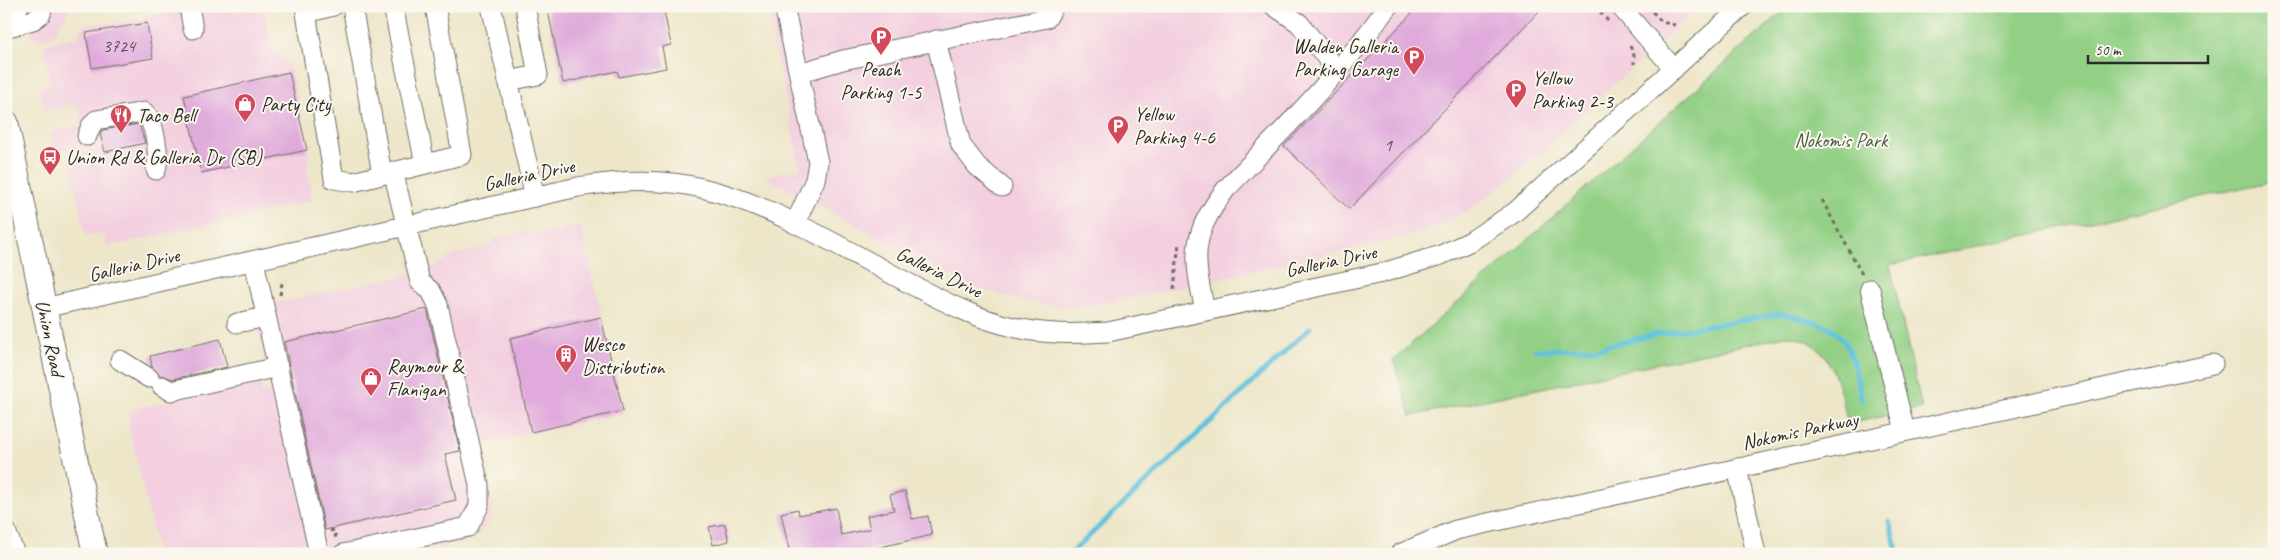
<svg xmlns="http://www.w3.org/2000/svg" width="2280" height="560" viewBox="0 0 2280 560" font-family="Caveat,sans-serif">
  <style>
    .built { fill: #f3cfe0 }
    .green { fill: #93d086; stroke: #5f7e58 }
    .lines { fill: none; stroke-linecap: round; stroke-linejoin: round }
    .stream { stroke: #5fc3dc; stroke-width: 5 }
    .building { fill: #e0aadc }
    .minor-casing { stroke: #6f6c62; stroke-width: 21 }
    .major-casing { stroke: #6f6c62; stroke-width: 26 }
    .path { stroke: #6f6c62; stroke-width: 3; stroke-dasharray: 4 4; stroke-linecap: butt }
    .minor { stroke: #fff; stroke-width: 19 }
    .major { stroke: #fff; stroke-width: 24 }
    .labels { text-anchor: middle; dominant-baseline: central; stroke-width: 4; stroke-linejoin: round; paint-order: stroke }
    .number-label { font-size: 18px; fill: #584b57 }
    .poi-label { font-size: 20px; fill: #2b2b2b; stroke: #fbf7ec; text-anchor: start }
    .park-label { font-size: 20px; fill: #4a5d46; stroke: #fbf7ec }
    .street-label { font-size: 20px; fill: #2b2b2b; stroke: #fbf7ec }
  </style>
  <rect width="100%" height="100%" fill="#fbf7ec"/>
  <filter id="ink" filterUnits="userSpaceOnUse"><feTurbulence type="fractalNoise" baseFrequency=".02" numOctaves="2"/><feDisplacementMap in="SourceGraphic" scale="10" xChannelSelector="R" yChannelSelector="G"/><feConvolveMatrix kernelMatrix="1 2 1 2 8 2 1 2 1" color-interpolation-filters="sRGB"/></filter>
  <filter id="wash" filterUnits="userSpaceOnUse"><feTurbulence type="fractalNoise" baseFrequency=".0096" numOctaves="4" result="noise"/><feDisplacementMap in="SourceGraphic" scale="20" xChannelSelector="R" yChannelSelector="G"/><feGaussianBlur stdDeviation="1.12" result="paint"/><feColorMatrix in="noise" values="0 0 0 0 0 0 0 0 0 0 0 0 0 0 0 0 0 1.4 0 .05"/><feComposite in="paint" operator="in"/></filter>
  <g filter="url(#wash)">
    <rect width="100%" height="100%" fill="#ede6c9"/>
    <g class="built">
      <path d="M26,6H73L53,35L44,39L32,38Z"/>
      <path d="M199,6H233L234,13L263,8L272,47L291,69L309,151L307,170L313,200L107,247L104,233L86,236L67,149L55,151L51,132L82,125L77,105L44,110L39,88L51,85L44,44L78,37L84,24L121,23Z"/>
      <path d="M766,6H1700L1507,182L1480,203L1450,221L1419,233L1389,241L1114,302L1088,306H1054L1022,301L971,286L765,177L800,168Z"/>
      <path d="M581,225L624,414L481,444L493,504L491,518L485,528L476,537L408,554H158L129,425L130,410L259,381L262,393L272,392L253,308L428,270L453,255L488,247L495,238L523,231L533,236Z"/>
    </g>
    <path class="green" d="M1789,6H2274V181L1890,265L1922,408L1848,424C1839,388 1833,338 1786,336L1411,416L1393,360Z"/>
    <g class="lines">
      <g class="stream">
        <path d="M1535,350L1597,348L1658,334L1781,314L1812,321L1829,327L1843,339L1853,360L1862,400"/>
        <path d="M1889,521L1898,554"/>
        <path d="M1070,554L1310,328"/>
      </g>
    </g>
    <g id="blocks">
      <g class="building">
        <path d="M547,6H663L671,45L662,47L666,68L619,77L617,71L563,83Z"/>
        <path d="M1419,6H1544L1349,209L1284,146Z"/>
        <path d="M147,23L153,58L92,68L86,33Z"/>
        <path d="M289,72L307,150L201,173L184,96Z"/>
        <path d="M139,124L145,143L105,152L100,134L102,130Z"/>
        <path d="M427,309L460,451L445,454L456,500L325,530L284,342Z"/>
        <path d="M601,317L623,411L531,432L510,338Z"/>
        <path d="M220,339L227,367L173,379L160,375L152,367L150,356Z"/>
        <path d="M905,491L912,519L928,516L932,535L851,554H790L781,513L798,509L799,515L836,508L841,535L870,529L867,516L894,510L890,495Z"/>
        <path d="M725,524L729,541L713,545L709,527Z"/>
      </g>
    </g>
  </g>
  <g filter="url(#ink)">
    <use href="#blocks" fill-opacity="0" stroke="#6f6c62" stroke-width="1"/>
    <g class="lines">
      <g class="minor-casing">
        <g id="minor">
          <path d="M189,6L193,29"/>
          <path d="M333,6L306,13L334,179L353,182L462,155L435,6"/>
          <path d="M352,6L382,174"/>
          <path d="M393,6L425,164"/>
          <path d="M491,6L535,197"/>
          <path d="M784,6L818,162L815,180L795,224"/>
          <path d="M1274,6L1299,23L1338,72"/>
          <path d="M1620,6L1674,69"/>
          <path d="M6,9L19,6"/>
          <path d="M6,28L33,20L41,14L42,6"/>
          <path d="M936,40L961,145L977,166L1002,187"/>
          <path d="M799,73L843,60L1042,19L1047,18L1054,6"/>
          <path d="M508,81L538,75L525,6"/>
          <path d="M87,136L91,126L96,120L144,112C155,120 160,157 156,170"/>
          <path d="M254,261L319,554"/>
          <path d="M1870,289L1905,431"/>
          <path d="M44,308L578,187C621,180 663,178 706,189C775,206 849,252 912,285C945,302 977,319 1013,327C1044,335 1077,334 1108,332L1382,273L1441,255L1471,241L1515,212L1743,6"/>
          <path d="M1205,311C1193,256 1190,236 1226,189C1283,130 1341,73 1388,6"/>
          <path d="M237,323L266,317"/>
          <path d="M120,360L149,378"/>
          <path d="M162,386L171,391L278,367"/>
          <path d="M1737,468L1756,554"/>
          <path d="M6,531L15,554"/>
          <path d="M343,554L468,527L479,506V485L438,305L431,291L420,282L393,171"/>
          <path d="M1400,554L1456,530L2213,364"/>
        </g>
      </g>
      <g class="major-casing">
        <path id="major" d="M6,122L95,554"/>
      </g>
      <g class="path">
        <path d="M1595,6L1608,21"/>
        <path d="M1647,6L1662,22L1675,25"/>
        <path d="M1630,46L1634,55V64"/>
        <path d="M1822,200L1863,276"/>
        <path d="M1174,289L1179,242"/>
        <path d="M280,295L282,283"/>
        <path d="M330,531L334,530L336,539"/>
      </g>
      <use href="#minor" class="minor"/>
      <use href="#major" class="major"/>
    </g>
  </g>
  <defs>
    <g id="parking-pin" transform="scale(1.125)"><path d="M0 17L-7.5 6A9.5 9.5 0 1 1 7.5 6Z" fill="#d1495b" stroke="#fbf7ec"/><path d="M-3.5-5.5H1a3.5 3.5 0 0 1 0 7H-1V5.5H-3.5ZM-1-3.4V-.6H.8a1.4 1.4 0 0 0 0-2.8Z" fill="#fff"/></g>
    <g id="shop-pin" transform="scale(1.125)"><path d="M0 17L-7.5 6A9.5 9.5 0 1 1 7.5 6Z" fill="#d1495b" stroke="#fbf7ec"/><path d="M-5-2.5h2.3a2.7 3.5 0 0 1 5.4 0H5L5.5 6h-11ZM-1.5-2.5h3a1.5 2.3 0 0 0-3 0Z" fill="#fff"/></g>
    <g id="restaurant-pin" transform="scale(1.125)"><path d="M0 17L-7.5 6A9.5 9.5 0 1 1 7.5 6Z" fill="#d1495b" stroke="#fbf7ec"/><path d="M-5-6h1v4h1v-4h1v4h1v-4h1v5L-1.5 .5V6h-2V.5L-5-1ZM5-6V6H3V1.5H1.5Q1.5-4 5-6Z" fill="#fff"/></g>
    <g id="bus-pin" transform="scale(1.125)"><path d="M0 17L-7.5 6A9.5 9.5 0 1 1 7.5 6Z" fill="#d1495b" stroke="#fbf7ec"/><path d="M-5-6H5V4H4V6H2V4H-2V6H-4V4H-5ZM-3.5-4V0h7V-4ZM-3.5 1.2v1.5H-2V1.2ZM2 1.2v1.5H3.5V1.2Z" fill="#fff"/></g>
    <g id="building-pin" transform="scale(1.125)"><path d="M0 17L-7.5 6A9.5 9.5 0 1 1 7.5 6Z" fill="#d1495b" stroke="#fbf7ec"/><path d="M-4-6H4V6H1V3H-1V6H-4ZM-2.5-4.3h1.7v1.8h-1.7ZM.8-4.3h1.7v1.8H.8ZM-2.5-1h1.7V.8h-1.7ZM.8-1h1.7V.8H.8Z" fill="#fff"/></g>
  </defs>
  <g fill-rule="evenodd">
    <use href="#parking-pin" x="881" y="37"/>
    <use href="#parking-pin" x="1414" y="57"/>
    <use href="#parking-pin" x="1516" y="90"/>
    <use href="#shop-pin" x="245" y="104"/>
    <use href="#restaurant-pin" x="121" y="115"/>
    <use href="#parking-pin" x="1118" y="126"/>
    <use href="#bus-pin" x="50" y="157"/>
    <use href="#building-pin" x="566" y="355"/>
    <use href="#shop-pin" x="371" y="378"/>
  </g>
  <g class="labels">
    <g class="number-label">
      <text x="119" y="46">3724</text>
      <text x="1388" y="145">1</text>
    </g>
    <g class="poi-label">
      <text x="1398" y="46" text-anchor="end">Walden Galleria<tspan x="1398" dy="23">Parking Garage</tspan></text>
      <text x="881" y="69" text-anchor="middle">Peach<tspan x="881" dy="23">Parking 1-5</tspan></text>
      <text x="1532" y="78">Yellow<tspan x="1532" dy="23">Parking 2-3</tspan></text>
      <text x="261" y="104">Party City</text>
      <text x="1134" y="114">Yellow<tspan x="1134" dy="23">Parking 4-6</tspan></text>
      <text x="137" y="115">Taco Bell</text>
      <text x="66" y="157">Union Rd &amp; Galleria Dr (SB)</text>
      <text x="582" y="344">Wesco<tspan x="582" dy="23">Distribution</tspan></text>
      <text x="387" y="366">Raymour &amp;<tspan x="387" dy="23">Flanigan</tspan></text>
    </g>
    <g class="park-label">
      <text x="1841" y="140">Nokomis Park</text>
    </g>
    <g class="street-label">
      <text transform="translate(529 175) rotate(-12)">Galleria Drive</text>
      <text transform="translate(1331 261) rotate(-12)">Galleria Drive</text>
      <text transform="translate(134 265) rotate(-13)">Galleria Drive</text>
      <text transform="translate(939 272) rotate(26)">Galleria Drive</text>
      <text transform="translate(50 338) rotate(78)">Union Road</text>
      <text transform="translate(1800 431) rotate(-12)">Nokomis Parkway</text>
    </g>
  </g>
  <rect width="2280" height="560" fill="none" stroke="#fbf7ec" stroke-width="25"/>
  <path d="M2088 55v8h120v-8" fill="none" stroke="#2b2b2b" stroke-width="2.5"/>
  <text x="2095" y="55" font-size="15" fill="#2b2b2b" stroke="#fbf7ec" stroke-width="4" paint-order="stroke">50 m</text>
</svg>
